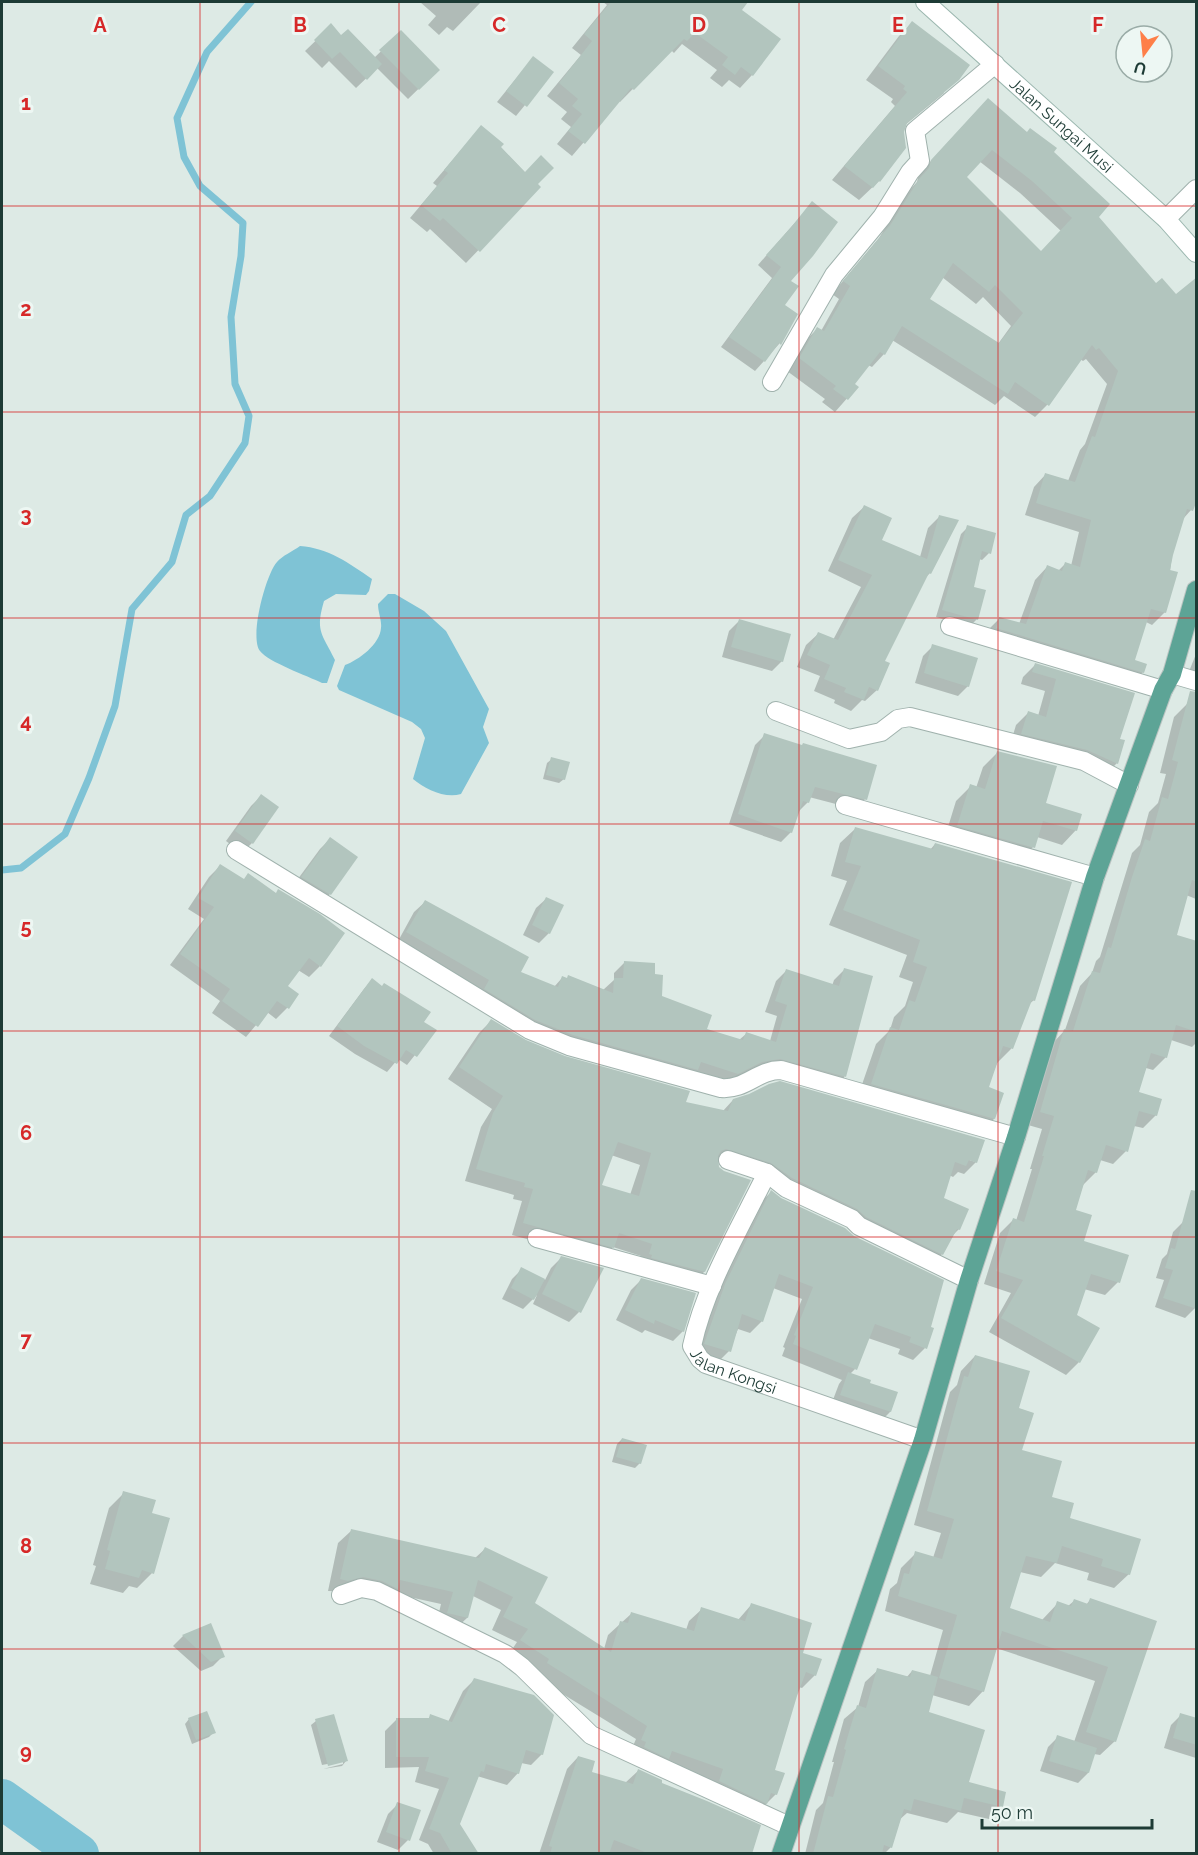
<svg xmlns="http://www.w3.org/2000/svg" width="1198" height="1855" viewBox="0 0 1198 1855" font-family="Raleway,sans-serif">
  <style>
    .water { fill: #7fc3d5 }
    .shadow { fill: #0003; fill-rule: evenodd }
    .lines { fill: none; stroke-linecap: round; stroke-linejoin: round }
    .stream { stroke: #7fc3d5; stroke-width: 7 }
    .river { stroke: #7fc3d5; stroke-width: 40 }
    .building { fill: #b2c5be; fill-rule: evenodd }
    .street-casing { stroke: #a0b2ad; stroke-width: 20 }
    .secondary-casing { stroke: #9bb7af; stroke-width: 20 }
    .primary-casing { stroke: #bbc4c2; stroke-width: 20 }
    .street { stroke: #fff; stroke-width: 18 }
    .secondary { stroke: #fff; stroke-width: 18 }
    .primary { stroke: #5da496; stroke-width: 18 }
    .grid { fill: none; stroke: #d62828; stroke-width: 1.5; stroke-opacity: 0.55 }
    .labels { text-anchor: middle; dominant-baseline: central; stroke-width: 6; stroke-linejoin: round; paint-order: stroke }
    .street-label { font-size: 16px; fill: #1d3b35; stroke: #edf7f3 }
    .grid-label { font-size: 20px; text-anchor: middle; font-weight: bold; fill: #d62828; stroke: #edf7f3; stroke-width: 6; stroke-linejoin: round; paint-order: stroke }
  </style>
  <rect width="100%" height="100%" fill="#ddeae5"/>
  <g class="water">
    <path d="M300,546C328,548 349,563 372,579L369,591L366,595L336,594L324,601C315,632 322,633 335,660L327,683H322C308,676 268,662 260,651C249,637 266,574 277,562C282,556 293,551 300,546Z"/>
    <path d="M388,594H395L424,611L446,631L489,709L483,727L489,743L461,794C445,799 425,789 413,779L425,738L421,729L412,722L339,690L337,686L345,665C359,660 380,644 381,628C382,621 378,612 378,604Z"/>
  </g>
  <g class="shadow">
    <path d="M420,2H481L453,31L447,27L439,35L428,25L436,16Z"/>
    <path d="M603,2H653L673,18L688,2H746L738,9L779,40L752,75L740,88L729,80L722,87L710,78L717,70L682,44L674,53L671,50L620,102L619,101L572,156L557,144L571,127L561,119L567,112L547,96L581,55L572,48L607,5Z"/>
    <path d="M912,23L944,93L905,125L902,132L905,148L879,181L859,200L832,180L895,106L891,102L893,99L866,80L899,36Z"/>
    <path d="M331,26L341,37L374,58L401,32L438,70L408,99L377,68L356,88L329,61L322,68L305,51Z"/>
    <path d="M533,58L552,72L516,116L497,102Z"/>
    <path d="M976,112L1026,134L1052,152L1097,217L1191,510L1183,519L1172,555L1165,612L1152,625L1146,622L1133,661L1143,672L1131,684L987,631L999,619L1019,624L1035,580L1047,567L1058,571L1065,564L1071,566L1079,532L1025,515L1034,487L1046,474L1068,481L1080,450L1085,444L1107,384L1086,359L1083,361L1080,359L1047,405L1035,417L1004,396L995,405L892,340L884,354L872,367L868,365L853,384L857,387L835,412L822,402L825,399L787,371L805,341L817,329L821,331L839,299L832,294L879,238L907,193L917,182L919,174ZM979,161L1020,193L1061,231L1040,253L965,177ZM942,277L976,304L983,297L1011,326L998,344L927,299Z"/>
    <path d="M481,127L539,187L466,263L430,229L427,232L410,218L437,186L433,183Z"/>
    <path d="M812,203L783,306L796,315L779,344L755,371L721,347L772,278L758,265Z"/>
    <path d="M864,507L880,540L920,557L928,528L940,516L930,573L925,578L883,662L877,690L865,701L862,700L851,711L834,703L835,700L814,691L820,676L797,667L806,645L818,634L833,640L861,587L828,571L852,518Z"/>
    <path d="M968,527L989,553L982,560L979,559L972,588L977,619L970,626L936,617L961,534Z"/>
    <path d="M739,621L782,661L772,671L722,657L729,631Z"/>
    <path d="M933,646L968,686L958,696L915,683L923,656Z"/>
    <path d="M1196,654V677L1188,674Z"/>
    <path d="M1035,665L1133,694L1119,740L1117,763L1105,775L1010,745L1016,725L1028,713L1038,716L1045,691L1021,684L1023,677Z"/>
    <path d="M1187,704L1196,707V899L1186,895L1175,936L1196,943V1043L1192,1047L1171,1040L1166,1057L1153,1070L1146,1068L1137,1093L1156,1115L1143,1128L1134,1126L1126,1151L1113,1164L1100,1160L1096,1172L1083,1185L1074,1211L1082,1242L1118,1282L1105,1295L1084,1289L1076,1316L1098,1329L1079,1362L1066,1375L989,1332L1011,1293L984,1284L1000,1233L1013,1220L1016,1221L1032,1169H1030L1042,1129L1028,1125L1052,1044L1065,1030L1080,986L1092,973L1096,961L1100,957L1132,853L1140,845L1149,812L1158,803L1166,774L1160,773L1174,717Z"/>
    <path d="M765,735L865,799L855,809L809,797L808,802L798,812L791,832L781,842L729,824L755,745Z"/>
    <path d="M998,752L1044,804L1076,830L1062,845L1037,837L1033,847L1019,861L944,840L956,801L971,786L976,788L983,767Z"/>
    <path d="M552,759L564,779L559,783L543,779L547,763Z"/>
    <path d="M261,796L252,843L242,853L226,841L251,806Z"/>
    <path d="M855,829L930,850L935,844L1034,1000L1027,1006L1011,1049L997,1063L987,1088L994,1119L979,1133L857,1099L876,1044L890,1030L894,1017L905,1006L913,982L899,977L907,955L829,925L847,881L831,876L840,843Z"/>
    <path d="M330,839V894L320,904L292,887L320,849Z"/>
    <path d="M220,866L320,966L309,977L298,970L285,987L297,995L287,1008L276,1019L267,1012L246,1037L212,1013L220,1001L170,965L204,919L188,909L209,877Z"/>
    <path d="M546,899L549,933L539,943L523,935L536,908Z"/>
    <path d="M425,902L519,973L554,987L562,978L603,990L614,980V973L625,962L653,976L660,997L705,1030L739,1040L746,1034L770,1041L777,1016L765,1012L776,981L786,971L832,986L834,980L845,969L871,977L844,1078L847,1079L838,1088L769,1069L727,1083L562,1045L397,943L414,912Z"/>
    <path d="M372,980L434,1031L407,1065L398,1059L387,1072L355,1054L329,1036L364,989Z"/>
    <path d="M491,1021L525,1042L684,1103L722,1112L733,1100L749,1095L976,1162L964,1174L958,1172L953,1177L949,1175L942,1199L959,1229L950,1238L942,1254L930,1266L759,1174L716,1161L718,1168L704,1272L692,1284L638,1266L641,1256L613,1247L601,1259L512,1235L522,1201L513,1199L514,1195L465,1181L481,1127L492,1109L448,1079L479,1033ZM611,1155L640,1165L630,1195L600,1186Z"/>
    <path d="M771,1192L925,1348L913,1360L898,1354L900,1349L868,1338L855,1369L850,1374L868,1384L896,1393L890,1412L880,1422L831,1405L839,1384L842,1380L782,1356L785,1348L783,1347L802,1299L773,1288L762,1321L750,1333L738,1329L729,1351L717,1363L693,1356L713,1297L759,1204Z"/>
    <path d="M1183,1222L1195,1308L1185,1318L1155,1307L1164,1280L1156,1278L1162,1259L1167,1254L1173,1232Z"/>
    <path d="M561,1258L579,1312L569,1322L533,1304L537,1295L523,1309L502,1299L512,1279L522,1269L545,1280L551,1268Z"/>
    <path d="M641,1280L695,1294L683,1331L673,1341L645,1330L642,1333L616,1320L631,1290Z"/>
    <path d="M975,1356L1017,1409L1020,1451L1050,1498L1068,1519L1129,1574L1114,1588L1087,1580L1089,1573L1055,1563L1041,1577L1020,1572L1008,1609L1042,1620L1058,1603L1068,1606L1074,1601L1086,1605L1090,1600L1155,1622L1115,1741L1100,1755L1094,1754L1088,1773L1078,1783L1040,1771L1048,1747L1058,1737L1074,1742L1095,1681L996,1648L983,1691L969,1706L932,1695L927,1713L967,1783L1001,1806L989,1819L958,1812L947,1823L907,1813L898,1821L891,1847L884,1854H805L816,1810L823,1803L834,1762H832L844,1719L858,1707L865,1682L878,1670L906,1678L912,1671L930,1676L943,1630L885,1611L890,1589L897,1583L901,1568L916,1553L933,1558L941,1533L914,1525L950,1392L957,1385L961,1371Z"/>
    <path d="M622,1439L640,1463L635,1468L612,1462L617,1444Z"/>
    <path d="M124,1493L150,1514L152,1573L137,1588L129,1586L123,1593L90,1584L96,1566L93,1565L109,1508Z"/>
    <path d="M351,1531L475,1558L485,1549L533,1604L604,1649L608,1635L631,1614L686,1630L689,1621L702,1609L738,1620L751,1605L801,1653L815,1675L802,1688L799,1687L773,1770L776,1794L763,1807L630,1753L636,1739L535,1677L509,1654L517,1642L492,1630L501,1610L473,1596L467,1618L454,1630L436,1625L441,1604L391,1593L328,1591L338,1543Z"/>
    <path d="M211,1625L223,1656L213,1666L201,1671L173,1646L183,1636Z"/>
    <path d="M474,1680L542,1754L531,1765L521,1763L518,1773L507,1785L477,1776L459,1824L475,1854H434L428,1844L419,1840L439,1789L415,1782L419,1767L385,1768V1731L396,1720H427L431,1716L448,1722L463,1691Z"/>
    <path d="M1181,1715L1196,1719V1758L1164,1748L1171,1725Z"/>
    <path d="M189,1719L214,1732L209,1737L192,1744L185,1724Z"/>
    <path d="M316,1721L346,1761L342,1766L323,1769L343,1764V1761L322,1765L311,1725Z"/>
    <path d="M578,1757L590,1773L625,1783L638,1771L660,1784L751,1854H539L567,1769Z"/>
    <path d="M398,1804L408,1840L398,1850L377,1842L388,1814Z"/>
  </g>
  <g class="lines">
    <path class="stream" d="M2,870L21,868L65,834L89,778L115,706L132,609L172,562L186,515L210,496L245,443L249,416L235,384L231,317L241,256L243,223L200,186L184,157L177,118L207,52L251,2"/>
    <path class="river" d="M2,1799L79,1854"/>
  </g>
  <g class="building">
    <path d="M611,2H748L742,10L781,39L753,76L741,67L735,75L722,65L728,57L695,33L687,41L684,39L634,90L631,88L585,144L568,131L582,114L572,106L578,99L559,83L592,41L584,34Z"/>
    <path d="M912,21L970,65L959,80L907,123L904,132L906,148L880,182L879,181L873,188L844,166L907,92L903,89L905,86L878,66Z"/>
    <path d="M331,23L341,35L348,29L382,64L367,80L340,52L332,59L314,40Z"/>
    <path d="M401,30L440,70L419,90L379,50Z"/>
    <path d="M533,56L554,72L527,107L506,91Z"/>
    <path d="M988,98L1027,132L1030,128L1057,148L1054,152L1110,204L1099,217L1156,283L1162,278L1176,294L1197,277V500L1193,511L1187,509L1173,555L1170,570L1178,572L1166,613L1151,609L1135,660L1147,664L1144,673L996,628L999,617L1026,624L1047,565L1062,571L1065,562L1080,567L1091,520L1036,503L1045,473L1075,482L1092,436L1095,437L1118,371L1099,348L1096,350L1092,345L1049,406L1015,382L1008,394L902,326L885,355L880,352L855,384L859,387L848,400L833,389L836,386L799,358L817,327L824,331L850,286L843,281L891,224L919,179L929,168L931,160ZM992,150L1032,181L1072,218L1041,251L967,177ZM953,263L989,292L995,285L1023,313L999,343L930,299Z"/>
    <path d="M481,125L504,144L501,147L525,172L541,155L554,168L538,184L541,187L480,252L443,218L440,221L421,205L448,173L444,170Z"/>
    <path d="M812,201L838,222L813,256L791,281L799,286L785,305L798,314L781,345L779,343L765,362L729,337L781,267L766,255L793,225Z"/>
    <path d="M864,505L892,518L882,540L927,559L939,515L959,520L931,574L929,573L885,661L890,663L878,691L869,687L864,700L844,692L846,688L824,679L830,665L807,655L818,632L838,640L872,575L838,560Z"/>
    <path d="M967,525L996,533L991,554L982,551L974,587L986,590L978,620L942,610Z"/>
    <path d="M739,619L791,634L783,662L731,647Z"/>
    <path d="M932,644L978,658L969,687L924,673Z"/>
    <path d="M1035,663L1135,693L1120,739L1125,740L1118,764L1087,750L1021,734L1028,711L1046,717L1056,679L1032,672Z"/>
    <path d="M1190,691L1197,692V882L1192,880L1177,935L1197,941V1032L1176,1025L1167,1058L1151,1053L1139,1092L1162,1099L1157,1116L1139,1111L1128,1152L1106,1145L1097,1173L1088,1170L1076,1210L1092,1215L1084,1241L1129,1255L1120,1283L1091,1274L1077,1315L1100,1328L1080,1363L1001,1318L1023,1280L996,1271L1013,1218L1024,1222L1044,1156H1042L1054,1116L1040,1112L1064,1029L1073,1031L1092,971L1100,973L1108,947L1111,948L1132,877L1145,839L1150,841L1162,797L1168,799L1178,762L1172,760Z"/>
    <path d="M764,733L802,745L803,743L877,765L867,800L815,787L809,803L803,801L792,833L738,814Z"/>
    <path d="M997,751L1057,766L1046,803L1082,814L1077,831L1043,821L1035,848L957,826L970,784L985,789Z"/>
    <path d="M551,757L570,762L565,780L546,775Z"/>
    <path d="M261,794L279,807L253,844L235,831Z"/>
    <path d="M855,827L933,849L935,843L1072,882L1035,1001L1032,1000L1013,1049L1003,1046L989,1087L1004,1093L995,1119L871,1084L890,1027L899,1030L909,1000L915,1002L927,967L913,962L920,940L843,910L861,866L845,862Z"/>
    <path d="M330,837L358,857L331,895L301,877Z"/>
    <path d="M220,864L244,879L248,873L276,893L278,889L320,914L345,933L321,967L309,958L288,986L299,994L289,1009L277,1001L258,1027L222,1001L230,989L180,954L214,907L198,898Z"/>
    <path d="M546,897L564,905L550,934L532,925Z"/>
    <path d="M425,900L529,957L521,972L558,987L562,976L567,978L568,975L613,993L614,978H623L624,961L655,963V974L663,975L662,996L712,1015L707,1029L743,1040L746,1032L776,1042L787,1005L775,1001L786,969L839,986L844,968L873,976L846,1077L850,1078L780,1059L762,1062L738,1074L701,1062L698,1070L573,1035L535,1020L484,989L489,980L406,932Z"/>
    <path d="M372,978L382,986L384,983L431,1012L424,1022L437,1030L417,1057L406,1050L397,1064L364,1046L337,1026Z"/>
    <path d="M491,1019L526,1040L565,1056L690,1091L686,1102L728,1111L733,1099L749,1094L769,1084L780,1081L985,1140L977,1163L969,1160L966,1166L955,1162L944,1198L969,1209L960,1230L957,1229L943,1255L866,1217L857,1209L792,1178L771,1163L726,1149L721,1151L718,1156L719,1167L724,1171L751,1180L705,1272L651,1258L652,1255L649,1254L652,1244L619,1233L614,1248L523,1223L533,1189L524,1187L525,1183L476,1169L493,1113L503,1096L459,1067ZM618,1142L651,1153L639,1196L602,1185Z"/>
    <path d="M771,1190L781,1198L845,1228L854,1236L944,1280L931,1327L934,1328L927,1349L909,1342L911,1337L875,1324L857,1370L793,1344L796,1336L794,1335L813,1287L779,1274L763,1322L742,1314L731,1352L704,1344L725,1284Z"/>
    <path d="M1191,1190L1197,1191V1309L1163,1298L1173,1270L1165,1268L1171,1248L1175,1249Z"/>
    <path d="M561,1256L604,1268L581,1313L542,1294Z"/>
    <path d="M521,1267L545,1279L534,1300L511,1288Z"/>
    <path d="M641,1278L696,1293L684,1332L655,1320L654,1324L625,1310Z"/>
    <path d="M975,1355L1030,1371L1019,1408L1034,1413L1022,1450L1062,1461L1052,1497L1074,1503L1070,1518L1141,1539L1130,1575L1101,1566L1103,1559L1062,1546L1057,1563L1026,1556L1010,1608L1050,1622L1057,1601L1071,1606L1074,1599L1088,1604L1090,1598L1157,1621L1116,1742L1086,1732L1108,1667L1002,1631L984,1692L939,1678L957,1615L898,1596L904,1573L909,1574L915,1551L942,1559L954,1519L927,1511L964,1376L968,1377Z"/>
    <path d="M848,1372L871,1380L870,1383L898,1392L891,1412L840,1395Z"/>
    <path d="M622,1438L647,1445L641,1464L616,1457Z"/>
    <path d="M123,1491L156,1500L152,1513L170,1518L154,1574L142,1570L139,1578L105,1569L110,1551L107,1550Z"/>
    <path d="M351,1529L479,1558L485,1547L548,1577L535,1603L611,1652L620,1621L628,1623L631,1612L694,1631L701,1607L745,1621L751,1603L812,1623L803,1653L822,1659L816,1676L806,1672L797,1696L775,1770L785,1773L777,1795L771,1793L767,1804L719,1781L723,1769L672,1751L669,1759L644,1747L646,1742L641,1740L647,1726L547,1663L549,1659L520,1640L528,1629L503,1617L513,1597L478,1580L468,1618L447,1613L453,1592L400,1580L398,1589L382,1581L363,1577L348,1581L340,1579Z"/>
    <path d="M211,1623L225,1657L211,1662L182,1635Z"/>
    <path d="M877,1668L910,1677L912,1670L938,1677L929,1712L985,1730L969,1782L1006,1792L1003,1807L964,1798L961,1811L914,1799L911,1811L904,1809L892,1848L884,1845L882,1854H813L828,1796L833,1797L846,1750L844,1749L857,1705L866,1708Z"/>
    <path d="M474,1678L534,1695L554,1715L543,1755L526,1750L519,1774L486,1764L484,1772L481,1771L460,1824L479,1854H452L440,1833L429,1829L449,1778L425,1771L429,1757H396V1718H429L430,1714L452,1722Z"/>
    <path d="M207,1711L216,1733L196,1740L188,1718Z"/>
    <path d="M1180,1713L1197,1718V1745L1173,1738Z"/>
    <path d="M334,1714L348,1761L328,1766L315,1719Z"/>
    <path d="M1057,1735L1097,1748L1089,1773L1049,1761Z"/>
    <path d="M578,1756L595,1761L592,1772L633,1784L638,1769L662,1780V1783L707,1801L761,1825L752,1854H650L614,1840L609,1854H550L552,1847L549,1846Z"/>
    <path d="M397,1802L421,1810L410,1841L386,1832Z"/>
  </g>
  <g class="lines">
    <g class="street-casing">
      <g id="street">
        <path d="M1166,219L1196,189"/>
        <path d="M772,382L834,275L882,217L910,172L920,161L915,131L995,64"/>
        <path d="M950,626L1163,690"/>
        <path d="M1172,674L1196,681"/>
        <path d="M776,711L849,739L881,732L898,719L910,717L1084,761L1129,785"/>
        <path d="M845,805L1095,877"/>
        <path d="M236,850L530,1030L569,1046L721,1088C746,1090 757,1070 781,1070L1016,1137"/>
        <path d="M728,1160L767,1173L786,1188L852,1219L859,1226L969,1280"/>
        <path id="s1" d="M767,1173C740,1228 705,1286 692,1346L700,1359L706,1364L923,1440"/>
        <path d="M537,1238L712,1286"/>
        <path d="M341,1595L361,1588L377,1591L505,1654L522,1667L591,1735L789,1826"/>
      </g>
    </g>
    <g class="secondary-casing">
      <g id="secondary">
        <path id="s2" d="M925,2L1166,219L1196,253"/>
      </g>
    </g>
    <g class="primary-casing">
      <path id="primary" d="M781,1854L923,1440L969,1280L1016,1137L1095,877L1163,690L1172,674L1196,590"/>
    </g>
    <use href="#street" class="street"/>
    <use href="#secondary" class="secondary"/>
    <use href="#primary" class="primary"/>
  </g>
  <path class="grid" d="M200,2V1854M399,2V1854M599,2V1854M799,2V1854M998,2V1854M2,206H1196M2,412H1196M2,618H1196M2,824H1196M2,1031H1196M2,1237H1196M2,1443H1196M2,1649H1196"/>
  <g class="labels">
    <g class="street-label">
      <text stroke="none"><textPath href="#s2" startOffset="184">Jalan Sungai Musi</textPath></text>
      <text stroke="none"><textPath href="#s1" startOffset="240">Jalan Kongsi</textPath></text>
    </g>
  </g>
  <g class="grid-label">
    <text x="100" y="32">A</text>
    <text x="300" y="32">B</text>
    <text x="499" y="32">C</text>
    <text x="699" y="32">D</text>
    <text x="898" y="32">E</text>
    <text x="1098" y="32">F</text>
    <text x="26" y="110">1</text>
    <text x="26" y="316">2</text>
    <text x="26" y="522">3</text>
    <text x="26" y="728">4</text>
    <text x="26" y="934">5</text>
    <text x="26" y="1140">6</text>
    <text x="26" y="1347">7</text>
    <text x="26" y="1553">8</text>
    <text x="26" y="1759">9</text>
  </g>
  <rect width="1198" height="1855" fill="none" stroke="#1d3b35" stroke-width="6"/>
  <g transform="translate(1144 54) rotate(195)"><circle r="28" fill="#edf7f3" stroke="#9aaca7" stroke-width="1.5"/>
  <path d="M0-4.5L10 22L0 15L-10 22Z" fill="#fe7f48"/>
  <text y="-9" font-size="16" font-weight="bold" text-anchor="middle" fill="#1d3b35">U</text>
  </g>
  <path d="M982 1819v9h170v-9" fill="none" stroke="#1d3b35" stroke-width="3"/>
  <text x="991" y="1819" font-size="18" fill="#1d3b35" stroke="#edf7f3" stroke-width="4.5" paint-order="stroke">50 m</text>
</svg>
